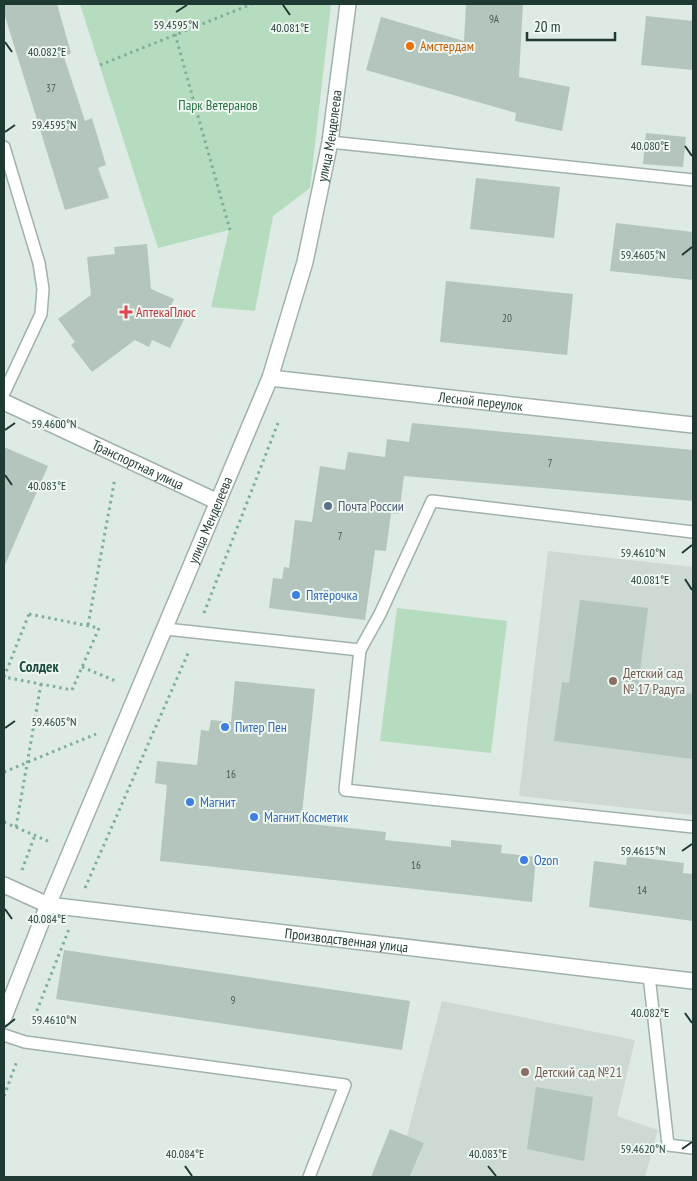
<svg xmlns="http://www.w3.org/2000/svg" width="697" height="1181" viewBox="0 0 697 1181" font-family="'PT Sans Narrow',sans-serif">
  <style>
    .built { fill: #ccdad3 }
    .green { fill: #b5dcbf }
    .building { fill: #b3c5bd }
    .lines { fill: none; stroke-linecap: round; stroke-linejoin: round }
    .lane-casing { stroke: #a1b2ab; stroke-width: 14 }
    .street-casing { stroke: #a1b2ab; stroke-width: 18 }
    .path { stroke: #7daf9e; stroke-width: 3; stroke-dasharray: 2.5 4; stroke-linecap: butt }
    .lane { stroke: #fff; stroke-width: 11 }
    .street { stroke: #fff; stroke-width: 15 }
    .ticks { fill: none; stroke: #1f3a32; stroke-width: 2 }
    .food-dot { fill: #e8710a; stroke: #eef7f2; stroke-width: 2 }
    .health-dot { fill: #e0444e; stroke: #eef7f2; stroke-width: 2 }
    .service-dot { fill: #5c6f8a; stroke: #eef7f2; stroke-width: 2 }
    .shop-dot { fill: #3f7fe0; stroke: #eef7f2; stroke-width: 2 }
    .education-dot { fill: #8d6e63; stroke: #eef7f2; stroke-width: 2 }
    .labels { text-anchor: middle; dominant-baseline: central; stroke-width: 4; stroke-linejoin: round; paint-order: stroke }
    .number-label { font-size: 11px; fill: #445d55 }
    .food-label { font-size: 14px; fill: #c56008; stroke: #eef7f2; text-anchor: start }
    .park-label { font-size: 14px; fill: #287243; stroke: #eef7f2 }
    .street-label { font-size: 14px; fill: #1f3a32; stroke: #eef7f2 }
    .health-label { font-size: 14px; fill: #be3a42; stroke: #eef7f2; text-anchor: start }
    .service-label { font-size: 14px; fill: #4e5e75; stroke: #eef7f2; text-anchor: start }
    .shop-label { font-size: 14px; fill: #366cbe; stroke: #eef7f2; text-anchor: start }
    .education-label { font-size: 14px; fill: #785e54; stroke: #eef7f2; text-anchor: start }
    .neighbourhood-label { font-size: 15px; font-weight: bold; fill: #1b4c3f; stroke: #eef7f2 }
    .ticks-label { font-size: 12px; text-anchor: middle; fill: #1f3a32; stroke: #eef7f2; stroke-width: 4; stroke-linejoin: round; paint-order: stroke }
  </style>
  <rect width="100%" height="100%" fill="#deeae4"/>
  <g class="built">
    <path d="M548,551L693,567V815L519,796Z"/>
    <path d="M442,1001L635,1040L617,1116L658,1130L645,1177H411L424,1143L407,1136Z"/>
  </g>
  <g class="green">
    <path d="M80,4H331L310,188L273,216L255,311L211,307L229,230L158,248Z"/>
    <path d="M397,608L507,621L491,753L380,741Z"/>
  </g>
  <g class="building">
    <path d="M4,4H57L71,53L64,57L85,121L92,118L106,165L98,168L109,198L65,210L4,13Z"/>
    <path d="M466,4H523L519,77L570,87L562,131L515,121L516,113L366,70L381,17L464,41Z"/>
    <path d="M646,16L693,21V70L641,65Z"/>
    <path d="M646,133L686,137L683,167L643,164Z"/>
    <path d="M476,178L560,187L554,238L470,229Z"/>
    <path d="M616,223L693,232V280L610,271Z"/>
    <path d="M147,244L151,289L174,299L171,306L187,313L170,348L152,340L149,347L135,340L92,372L71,345L75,342L58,319L91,295L87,257L115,254L114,247Z"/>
    <path d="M446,281L573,294L567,355L440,342Z"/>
    <path d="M412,423L693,450V501L404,476L399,514L391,513L386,551L375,550L365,620L269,608L273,578L282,579L284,567L289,568L295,520L312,522L320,466L345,470L348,452L385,457L387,439L409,442Z"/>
    <path d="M4,447L48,466L4,567Z"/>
    <path d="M580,600L648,608L638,687L693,694V759L554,741L562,682L569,683Z"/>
    <path d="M235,681L315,689L301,823L386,832L385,840L451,847V840L502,845L501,853L536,857L532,902L160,861L167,785L155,783L157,761L197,765L201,730L209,731L211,720L231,722Z"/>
    <path d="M627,856L684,863L683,873L693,874V921L589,907L594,861L626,865Z"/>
    <path d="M64,950L410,1001L402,1050L56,999Z"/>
    <path d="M536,1087L593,1097L584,1161L527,1149Z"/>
    <path d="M390,1129L424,1143L410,1177H371Z"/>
  </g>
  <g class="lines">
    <g class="lane-casing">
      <g id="lane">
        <path d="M330,142L693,180"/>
        <path d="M4,147L39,263L43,289L41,314L4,393"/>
        <path d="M166,629L360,650L380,614L432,501L693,532"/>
        <path d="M360,650L345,790L693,827"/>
        <path d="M649,975L668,1145L693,1148"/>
        <path d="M4,1035L25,1042L345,1085L309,1177"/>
      </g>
    </g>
    <g class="street-casing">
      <g id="street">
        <path id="s1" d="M270,378L693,425"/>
        <path id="s2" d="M4,402L218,502"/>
        <path id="s3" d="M4,885L48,905L693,981"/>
        <path id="s4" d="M4,1017L48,905L270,378L305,262L330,142L348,4"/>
      </g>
    </g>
    <g class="path">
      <path d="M175,34L230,230"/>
      <path d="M100,65L252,4"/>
      <path d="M204,613L278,423"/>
      <path d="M29,614L99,628L72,690L4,677Z"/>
      <path d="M88,625L115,478"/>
      <path d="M82,667L118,682"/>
      <path d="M4,772L96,734"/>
      <path d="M4,822L50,842"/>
      <path d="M16,827L41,684"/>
      <path d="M22,870L35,835"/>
      <path d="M85,888L189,651"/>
      <path d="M32,1023L69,929"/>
      <path d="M4,1096L17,1061"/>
    </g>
    <use href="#lane" class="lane"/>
    <use href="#street" class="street"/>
  </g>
  <path class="ticks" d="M283,5L290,15M176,12L187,5M5,42L12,52M5,132L15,125M685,146L692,156M682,255L692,247M5,430L15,423M5,475L12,485M682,553L692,545M685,579L692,590M5,728L15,721M682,851L692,844M5,909L12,919M685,1013L692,1023M5,1027L15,1019M682,1149L692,1142M185,1166L192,1176M488,1166L496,1176"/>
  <circle class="food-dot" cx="410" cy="46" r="5"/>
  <path class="health-dot" d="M123.5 304.5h5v5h5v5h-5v5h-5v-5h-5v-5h5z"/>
  <circle class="service-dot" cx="328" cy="506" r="5"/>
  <g class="shop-dot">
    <circle cx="296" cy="595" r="5"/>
    <circle cx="225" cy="727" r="5"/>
    <circle cx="190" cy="802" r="5"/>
    <circle cx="254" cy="817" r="5"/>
    <circle cx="524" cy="860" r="5"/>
  </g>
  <g class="education-dot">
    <circle cx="613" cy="681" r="5"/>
    <circle cx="525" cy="1072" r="5"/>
  </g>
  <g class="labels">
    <g class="number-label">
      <text x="494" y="19">9А</text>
      <text x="51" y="88">37</text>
      <text x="507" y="318">20</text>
      <text x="550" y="463">7</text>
      <text x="340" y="536">7</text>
      <text x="231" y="774">16</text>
      <text x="416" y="865">16</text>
      <text x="642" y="890">14</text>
      <text x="233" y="1000">9</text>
    </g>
    <g class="food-label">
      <text x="420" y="46">Амстердам</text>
    </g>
    <g class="park-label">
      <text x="218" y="105">Парк Ветеранов</text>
    </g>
    <g class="street-label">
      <text stroke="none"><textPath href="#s4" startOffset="942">улица Менделеева</textPath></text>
      <text stroke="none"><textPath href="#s1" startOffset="212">Лесной переулок</textPath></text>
      <text stroke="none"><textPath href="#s2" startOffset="148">Транспортная улица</textPath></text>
      <text stroke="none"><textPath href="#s4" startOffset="538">улица Менделеева</textPath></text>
      <text stroke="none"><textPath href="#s3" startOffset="349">Производственная улица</textPath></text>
    </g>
    <g class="health-label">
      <text x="136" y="312">АптекаПлюс</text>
    </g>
    <g class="service-label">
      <text x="338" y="506">Почта России</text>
    </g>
    <g class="shop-label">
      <text x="306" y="595">Пятёрочка</text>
      <text x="235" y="727">Питер Пен</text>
      <text x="200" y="802">Магнит</text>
      <text x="264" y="817">Магнит Косметик</text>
      <text x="534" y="860">Ozon</text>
    </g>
    <g class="education-label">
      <text x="623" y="673">Детский сад<tspan x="623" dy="16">№ 17 Радуга</tspan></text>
      <text x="535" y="1072">Детский сад №21</text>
    </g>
    <g class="neighbourhood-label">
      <text x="39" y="666">Солдек</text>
    </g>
  </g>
  <g class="ticks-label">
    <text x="176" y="29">59.4595°N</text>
    <text x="290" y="32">40.081°E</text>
    <text x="47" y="56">40.082°E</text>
    <text x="54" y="129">59.4595°N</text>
    <text x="650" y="150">40.080°E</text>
    <text x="643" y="259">59.4605°N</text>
    <text x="54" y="428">59.4600°N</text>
    <text x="47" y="490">40.083°E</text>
    <text x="643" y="557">59.4610°N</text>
    <text x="650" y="584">40.081°E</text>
    <text x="54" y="726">59.4605°N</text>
    <text x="643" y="855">59.4615°N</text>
    <text x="47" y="923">40.084°E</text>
    <text x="650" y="1017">40.082°E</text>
    <text x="54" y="1024">59.4610°N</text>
    <text x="643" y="1153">59.4620°N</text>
    <text x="185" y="1158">40.084°E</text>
    <text x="488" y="1158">40.083°E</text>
  </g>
  <rect width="697" height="1181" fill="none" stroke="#1f3a32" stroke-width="10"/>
  <path d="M527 32v8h88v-8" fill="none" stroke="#1f3a32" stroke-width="2.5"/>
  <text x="534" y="32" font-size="15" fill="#1f3a32" stroke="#eef7f2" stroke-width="4" paint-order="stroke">20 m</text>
</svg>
